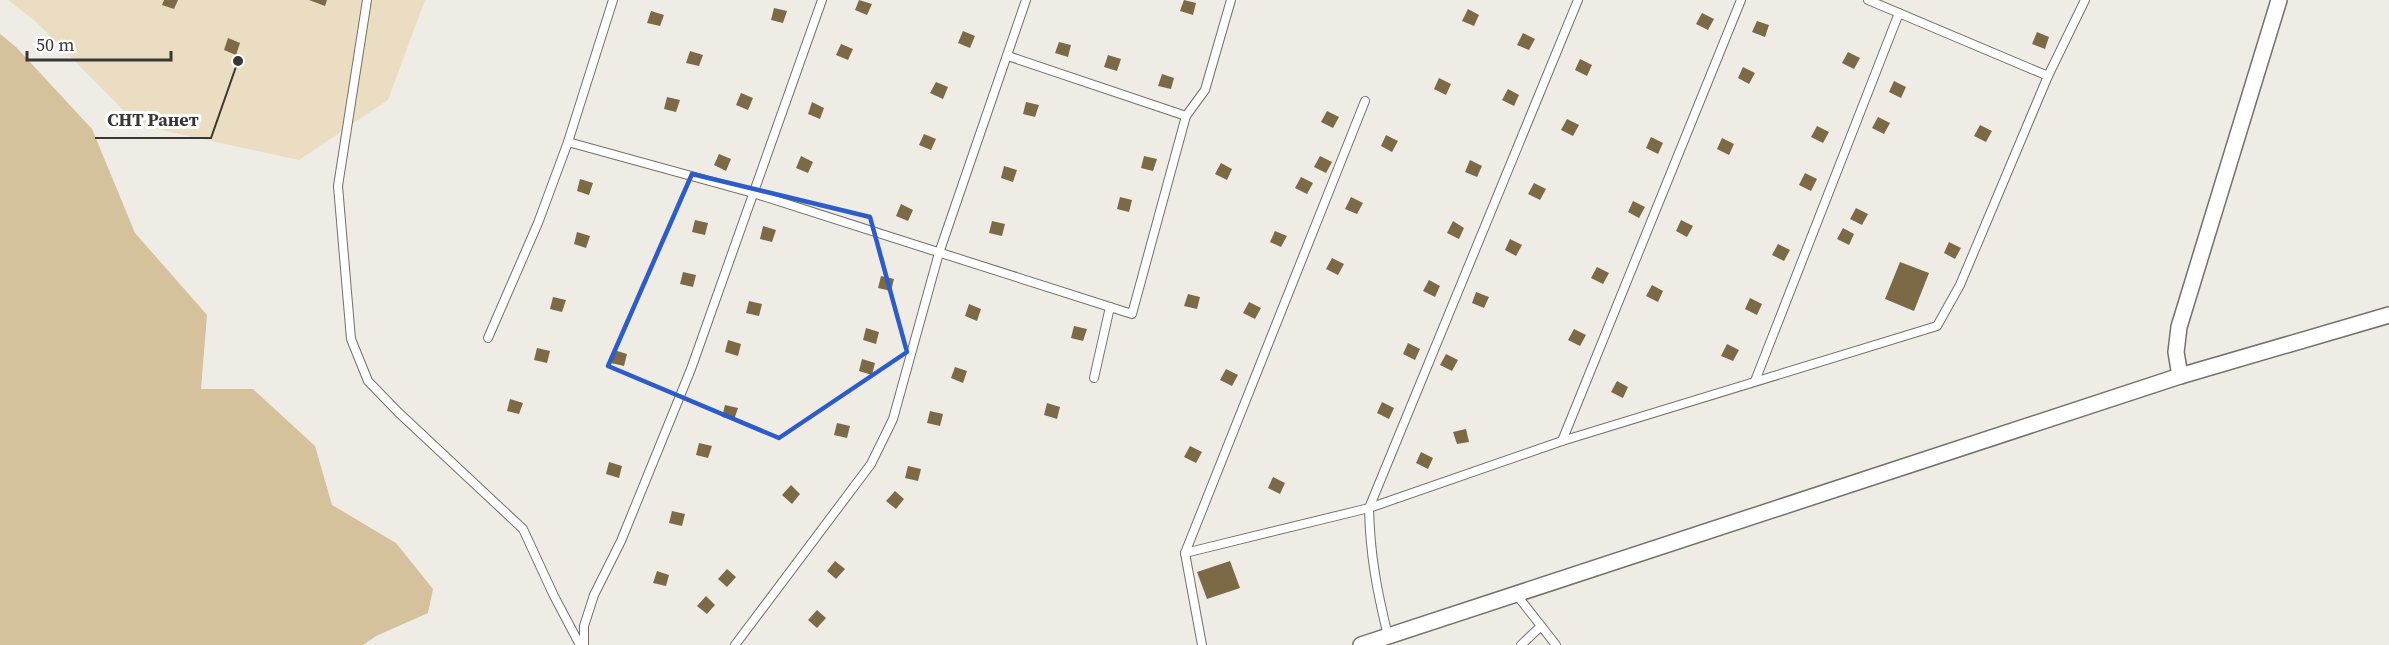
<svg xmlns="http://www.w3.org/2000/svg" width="2389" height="645" viewBox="0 0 2389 645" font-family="'Source Serif 4',serif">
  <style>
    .green { fill: #ebddc2 }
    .water { fill: #d5c19b }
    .building { fill: #7c6a47 }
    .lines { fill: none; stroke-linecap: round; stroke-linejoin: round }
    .service-casing { stroke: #74716c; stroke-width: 10 }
    .minor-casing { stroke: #74716c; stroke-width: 18 }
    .service { stroke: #fff; stroke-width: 8 }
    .minor { stroke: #fff; stroke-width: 15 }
    .marked { fill: none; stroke: #2b5cca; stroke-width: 4.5; stroke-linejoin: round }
    .leader { fill: none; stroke: #383735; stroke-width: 2 }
    .callout-dot { fill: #383735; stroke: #fff; stroke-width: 2 }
    .callout-label { font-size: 18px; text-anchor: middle; font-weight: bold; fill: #383735; stroke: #fff; stroke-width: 6; stroke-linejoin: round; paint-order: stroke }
  </style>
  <rect width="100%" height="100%" fill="#efece6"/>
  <path class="green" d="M8,0H425L388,100L299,160L138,125L35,21Z"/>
  <path class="water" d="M0,34L16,47L92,129L135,233L207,315L201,389H253L315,446L332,505L396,543L433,589L428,613L376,636L363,645H0Z"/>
  <g class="building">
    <path d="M164,0H178L174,9L162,5Z"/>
    <path d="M309,0H327L325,6Z"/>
    <path d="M859,0L872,4L867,15L855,10Z"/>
    <path d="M1184,0L1196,3L1193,15L1180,11Z"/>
    <path d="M774,8L787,11L783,23L771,20Z"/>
    <path d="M1468,9L1479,15L1474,26L1462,21Z"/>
    <path d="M651,11L664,15L660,26L647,23Z"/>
    <path d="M1702,13L1714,19L1708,30L1696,24Z"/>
    <path d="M1757,21L1769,25L1765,37L1752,32Z"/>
    <path d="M963,31L975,36L970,48L958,43Z"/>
    <path d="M2037,32L2049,37L2045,49L2032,44Z"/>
    <path d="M1523,33L1535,39L1529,50L1517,45Z"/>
    <path d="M228,38L240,43L236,55L224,50Z"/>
    <path d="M1059,42L1071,45L1068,57L1055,53Z"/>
    <path d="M841,44L853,49L848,60L836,55Z"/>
    <path d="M690,51L703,55L699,66L686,63Z"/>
    <path d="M1848,52L1860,58L1854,69L1842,63Z"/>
    <path d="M1108,55L1121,59L1117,71L1104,67Z"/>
    <path d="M1580,59L1592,65L1587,76L1575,70Z"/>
    <path d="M1743,67L1755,73L1749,84L1738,78Z"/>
    <path d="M1162,74L1174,78L1171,89L1158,86Z"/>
    <path d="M1439,78L1451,84L1446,95L1434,89Z"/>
    <path d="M1894,81L1906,87L1901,98L1889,92Z"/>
    <path d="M936,82L948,87L943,99L930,93Z"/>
    <path d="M1508,89L1519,95L1514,106L1502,100Z"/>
    <path d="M741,93L753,98L748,110L736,105Z"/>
    <path d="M667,97L680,100L676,112L664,109Z"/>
    <path d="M812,102L824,108L820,119L808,114Z"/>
    <path d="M1026,102L1039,105L1035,117L1023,114Z"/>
    <path d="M1327,111L1339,117L1333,128L1321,122Z"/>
    <path d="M1878,117L1890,123L1884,134L1872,128Z"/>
    <path d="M1567,119L1579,125L1573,136L1561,130Z"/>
    <path d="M1980,125L1992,131L1986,142L1974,136Z"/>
    <path d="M1817,126L1829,132L1823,143L1811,137Z"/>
    <path d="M924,134L936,139L931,150L919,145Z"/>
    <path d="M1386,135L1398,141L1392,152L1381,146Z"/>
    <path d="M1651,137L1663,143L1658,154L1646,148Z"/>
    <path d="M1722,138L1734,144L1729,155L1717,149Z"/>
    <path d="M719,154L731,159L726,171L714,165Z"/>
    <path d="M801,156L813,162L808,173L796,168Z"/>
    <path d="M1144,156L1157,159L1153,171L1141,168Z"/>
    <path d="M1320,156L1332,162L1326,173L1314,167Z"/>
    <path d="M1470,160L1482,166L1477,177L1465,172Z"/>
    <path d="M1221,163L1232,169L1227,180L1215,174Z"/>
    <path d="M1004,166L1017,170L1013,182L1001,178Z"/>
    <path d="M1805,173L1817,179L1811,191L1799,185Z"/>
    <path d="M1301,177L1313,183L1307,194L1295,188Z"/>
    <path d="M580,179L593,183L589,195L577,191Z"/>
    <path d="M1534,183L1546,189L1540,200L1528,194Z"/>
    <path d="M1120,197L1132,200L1129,212L1117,209Z"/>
    <path d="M1351,197L1363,203L1357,214L1345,209Z"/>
    <path d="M1633,201L1645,207L1639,218L1628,212Z"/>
    <path d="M901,204L913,210L908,221L896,216Z"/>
    <path d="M1856,208L1868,214L1862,225L1850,219Z"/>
    <path d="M695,220L708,223L705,235L692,232Z"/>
    <path d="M1681,220L1693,226L1687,237L1676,231Z"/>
    <path d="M992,221L1005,224L1002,236L989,233Z"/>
    <path d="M1453,221L1464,228L1459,239L1447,233Z"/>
    <path d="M763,226L776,230L772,242L760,239Z"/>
    <path d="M1843,228L1854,234L1849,245L1837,239Z"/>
    <path d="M1275,231L1287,236L1281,247L1270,242Z"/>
    <path d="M577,232L590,236L586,248L574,244Z"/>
    <path d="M1510,239L1522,245L1516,256L1505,250Z"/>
    <path d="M1949,242L1961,248L1955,259L1944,253Z"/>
    <path d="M1778,244L1790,250L1784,261L1772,255Z"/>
    <path d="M1332,258L1344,264L1338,275L1326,269Z"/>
    <path d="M1900,262L1929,273L1914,311L1885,299Z"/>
    <path d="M1597,267L1609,273L1603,284L1591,278Z"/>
    <path d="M683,272L696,275L693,287L680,284Z"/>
    <path d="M881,276L894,279L891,291L878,288Z"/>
    <path d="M1429,280L1440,286L1435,297L1423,291Z"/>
    <path d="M1652,285L1663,291L1658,302L1646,296Z"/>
    <path d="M1476,292L1489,297L1484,308L1472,303Z"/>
    <path d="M1188,294L1200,297L1197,309L1184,306Z"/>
    <path d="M553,297L566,300L562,312L550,309Z"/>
    <path d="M1750,298L1762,304L1757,315L1745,309Z"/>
    <path d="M749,301L762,304L759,316L746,313Z"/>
    <path d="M1249,302L1261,308L1255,319L1243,313Z"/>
    <path d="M969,304L981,309L977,321L965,316Z"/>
    <path d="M1074,326L1087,329L1083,341L1071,338Z"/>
    <path d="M866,328L879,332L876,344L863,340Z"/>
    <path d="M1574,329L1586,335L1580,346L1568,340Z"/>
    <path d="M728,340L741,344L738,356L725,352Z"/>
    <path d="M1408,343L1420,349L1415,360L1403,354Z"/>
    <path d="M1727,344L1739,350L1733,361L1721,356Z"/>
    <path d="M537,348L550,351L547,363L534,360Z"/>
    <path d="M614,350L627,354L624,366L611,363Z"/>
    <path d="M1446,354L1458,360L1452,371L1440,365Z"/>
    <path d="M862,359L875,363L872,375L859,371Z"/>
    <path d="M955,367L967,371L963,383L951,378Z"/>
    <path d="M1226,369L1238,375L1232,386L1220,380Z"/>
    <path d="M1617,381L1628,387L1623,398L1611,392Z"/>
    <path d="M510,399L523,403L519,414L507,411Z"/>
    <path d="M1382,402L1394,408L1389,419L1377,413Z"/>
    <path d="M1047,403L1060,407L1057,419L1044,415Z"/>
    <path d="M725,405L738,408L734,420L722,417Z"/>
    <path d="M930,411L943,414L940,426L927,423Z"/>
    <path d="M837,423L850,426L847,438L834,435Z"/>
    <path d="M1466,429L1469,442L1457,444L1453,432Z"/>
    <path d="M699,443L712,446L708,458L696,455Z"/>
    <path d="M1190,446L1202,452L1196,463L1184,457Z"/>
    <path d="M1421,452L1433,458L1428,469L1416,463Z"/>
    <path d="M609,462L622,466L619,478L606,474Z"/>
    <path d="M908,466L921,469L918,481L905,478Z"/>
    <path d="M1273,477L1285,483L1280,494L1268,488Z"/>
    <path d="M791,485L800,494L792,504L782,495Z"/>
    <path d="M895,491L904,499L896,509L886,501Z"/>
    <path d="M672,511L685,514L682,526L669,523Z"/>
    <path d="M835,561L845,569L836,579L827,571Z"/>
    <path d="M1230,561L1240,588L1207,599L1197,572Z"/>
    <path d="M727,569L736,577L727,587L718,579Z"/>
    <path d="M657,571L669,575L666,586L653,583Z"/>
    <path d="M706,596L715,605L707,614L697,606Z"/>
    <path d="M817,610L826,618L817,628L808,620Z"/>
  </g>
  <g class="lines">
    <g class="service-casing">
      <g id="service">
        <path d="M367,0L338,186L351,339L368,381L398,412L523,529L554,596L580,645"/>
        <path d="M1868,0L2048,76"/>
        <path d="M1008,56L1186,116"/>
        <path d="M568,142L753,193L1132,314L1186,116L1205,90L1231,0"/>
        <path d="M488,338L538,223L568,142L613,0"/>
        <path d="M1094,378L1110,307"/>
        <path d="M1755,381L1899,13"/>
        <path d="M1562,441L1741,0"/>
        <path d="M1185,553L1369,508L1562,441L1937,326L1960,285L2048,76L2085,0"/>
        <path d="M1516,594L1556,645"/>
        <path d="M1388,636C1377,591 1370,555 1369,508L1578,0"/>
        <path d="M584,645V626L594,595L621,541L691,369L822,0"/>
        <path d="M735,645L871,464L893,419L939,253L1026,0"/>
        <path d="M1202,645L1185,553L1365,101"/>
        <path d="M1521,645L1541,626"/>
      </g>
    </g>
    <g class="minor-casing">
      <g id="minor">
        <path d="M2180,376L2176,352L2179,327L2279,0"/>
        <path d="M1361,645L2180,376L2389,315"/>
      </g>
    </g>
    <use href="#service" class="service"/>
    <use href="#minor" class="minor"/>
  </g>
  <path class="marked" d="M692,174L870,217L907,352L779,438L608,366Z"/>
  <path class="leader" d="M238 61L211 138H95"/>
  <circle class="callout-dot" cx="238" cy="61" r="6"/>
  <g class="callout-label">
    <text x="153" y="126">СНТ Ранет</text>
  </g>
  <path d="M27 51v9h144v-9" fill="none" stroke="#383735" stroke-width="3"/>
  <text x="36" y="51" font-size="18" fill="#383735" stroke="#ffffff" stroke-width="4.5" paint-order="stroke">50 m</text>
</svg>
